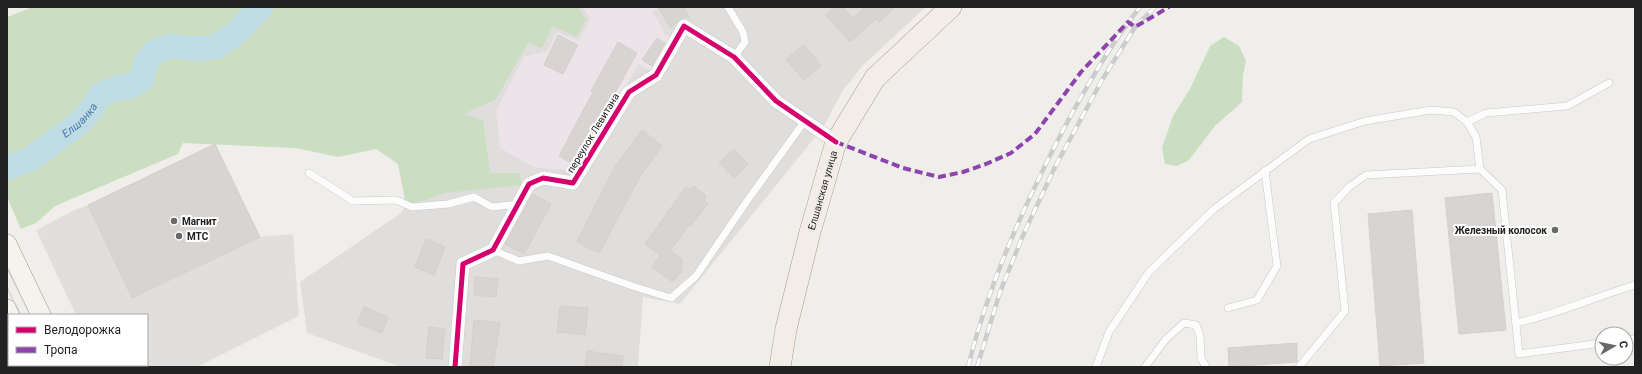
<svg xmlns="http://www.w3.org/2000/svg" width="1642" height="374" viewBox="0 0 1642 374" font-family="Roboto,sans-serif">
  <style>
    .residential { fill: #dfdedc }
    .industrial { fill: #ede4e9 }
    .forest { fill: #cbdec1 }
    .parking { fill: #e0dfde }
    .lines { fill: none; stroke-linecap: round; stroke-linejoin: round }
    .river { stroke: #bfdbe3; stroke-width: 25 }
    .building { fill: #d7d4d2; stroke: #d3d0cc }
    .lane-casing { stroke: #c9c8c7; stroke-width: 8 }
    .street-casing { stroke: #c9c8c7; stroke-width: 14 }
    .secondary-casing { stroke: #999a82; stroke-width: 20 }
    .primary-casing { stroke: #a79c86; stroke-width: 22 }
    .lane { stroke: #fdfcfc; stroke-width: 7 }
    .street { stroke: #fdfcfc; stroke-width: 13 }
    .secondary { stroke: #f4f4ed; stroke-width: 19 }
    .primary { stroke: #f3ede7; stroke-width: 21 }
    .tram { stroke: #ccc; stroke-width: 1 }
    .rail-casing { stroke: #ccc; stroke-width: 4.5 }
    .rail { stroke: #fff; stroke-width: 3; stroke-dasharray: 9; stroke-linecap: butt }
    .quiet { stroke: #8e44ad; stroke-width: 4; stroke-dasharray: 8 4; stroke-linecap: butt }
    .cycleway-casing { stroke: #fff; stroke-width: 8 }
    .cycleway { stroke: #d6006c; stroke-width: 5 }
    .poi-dot { fill: #6a6968; stroke: #fff; stroke-width: 1.5 }
    .labels { text-anchor: middle; dominant-baseline: central; stroke-width: 4; stroke-linejoin: round; paint-order: stroke }
    .street-label { font-size: 10px; fill: #222; stroke: #fff }
    .poi-label { font-size: 10px; font-weight: bold; fill: #222; stroke: #fff; text-anchor: start }
    .water-label { font-size: 11px; font-style: italic; fill: #4a7aab; stroke: #fff }
  </style>
  <rect width="100%" height="100%" fill="#f0eeeb"/>
  <path class="residential" d="M507,7H926L862,66L842,92L824,126L680,304L643,297L638,367H401L307,333L300,282L401,213Z"/>
  <path class="industrial" d="M583,7H661L653,12L665,34L675,40L654,73L639,64L574,171L534,167L500,148L496,111L524,57L547,51L557,32L579,41L590,18Z"/>
  <g class="forest">
    <path d="M33,7H578L586,19L577,37L553,26L542,48L528,43L496,99L464,114L483,120L490,173H519L523,185L445,193L426,200L406,205L398,164L376,149L338,157L296,148L183,143L178,154L55,206L36,223L21,229L7,197V17Z"/>
    <path d="M1224,37L1239,46L1246,61L1243,75L1242,102L1215,126L1189,160L1177,166L1165,164L1162,148L1173,116L1190,89L1210,46Z"/>
  </g>
  <path class="parking" d="M88,205L133,298L260,237L293,234L299,316L197,367H100L99,365H147V315H76L36,230L75,210Z"/>
  <g class="lines">
    <path class="river" id="s1" d="M7,168L32,158L78,124L90,111L100,95L118,87L127,88L142,79L145,64L153,53L169,46L197,49L216,47L235,34L261,7"/>
  </g>
  <g class="building">
    <path d="M658,7H684L689,17L680,19L671,28Z"/>
    <path d="M835,7H843L853,18L865,7H895L879,22L876,19L850,42L826,15Z"/>
    <path d="M558,35L578,45L563,74L544,65Z"/>
    <path d="M657,38L665,43L652,66L642,60Z"/>
    <path d="M618,42L637,53L575,165L559,156L593,92L591,91Z"/>
    <path d="M804,45L821,66L804,80L786,59Z"/>
    <path d="M642,130L662,146L639,178L599,253L577,242L616,165Z"/>
    <path d="M215,144L260,237L132,298L88,205Z"/>
    <path d="M734,149L748,164L734,178L719,163Z"/>
    <path d="M693,186L706,196L704,200L708,203L691,226L689,225L670,251L682,259V270L673,282L652,267L660,255L645,244L686,187L691,190Z"/>
    <path d="M1492,193L1506,330L1459,334L1445,198Z"/>
    <path d="M533,194L551,204L524,254L505,244Z"/>
    <path d="M1412,210L1424,363L1380,366L1368,214Z"/>
    <path d="M426,239L445,247L434,275L415,267Z"/>
    <path d="M475,277L498,279L496,297L474,295Z"/>
    <path d="M560,306L588,308L585,335L557,332Z"/>
    <path d="M364,307L388,317L382,333L357,323Z"/>
    <path d="M474,320L500,323L493,367H470Z"/>
    <path d="M429,327L445,329L442,359L426,358Z"/>
    <path d="M1297,343V362L1229,367L1228,348Z"/>
    <path d="M587,351L623,356L622,367H585Z"/>
  </g>
  <g class="lines">
    <g class="lane-casing">
      <g id="lane">
        <path d="M728,7L743,32L745,42L734,57"/>
        <path d="M1467,122L1486,113L1567,106L1609,83"/>
        <path d="M1480,169L1502,190L1519,354L1602,343"/>
        <path d="M309,173L353,201L396,200L412,207L448,204L474,197L492,207L518,204"/>
        <path d="M493,250L519,261L548,256L632,286L671,298L696,276L747,201L804,122"/>
        <path d="M1228,308L1257,300L1277,266L1265,171"/>
        <path d="M1516,323C1557,314 1595,297 1635,285"/>
        <path d="M1626,340L1635,339"/>
        <path d="M1096,367L1109,332L1149,272L1214,209L1309,139L1365,121L1431,110L1454,112L1467,122L1476,137L1480,169L1366,175L1349,187L1334,203L1345,311L1299,367"/>
        <path d="M1145,367L1166,339L1184,323L1196,325L1200,336L1201,358L1206,367"/>
      </g>
    </g>
    <g class="street-casing">
      <path id="street" d="M455,367L463,264L493,250L529,184L543,178L573,183L629,92L656,75L684,26L734,57L776,101L836,142"/>
    </g>
    <g class="secondary-casing">
      <g id="secondary">
        <path d="M7,244L41,315"/>
        <path d="M7,309L10,315"/>
        <path d="M33,365L34,367"/>
        <path d="M64,365L65,367"/>
      </g>
    </g>
    <g class="primary-casing">
      <g id="primary">
        <path id="s2" d="M780,367L786,329L810,232L836,142L875,78L951,7"/>
      </g>
    </g>
    <use href="#lane" class="lane"/>
    <use href="#street" class="street"/>
    <use href="#secondary" class="secondary"/>
    <use href="#primary" class="primary"/>
    <g class="tram">
      <path d="M7,268L30,315"/>
      <path d="M7,287L20,315"/>
      <path d="M45,365L46,367"/>
      <path d="M53,365L54,367"/>
    </g>
    <g class="rail-casing">
      <g id="rail">
        <path d="M968,367C988,286 1022,210 1060,136C1083,92 1109,46 1140,7"/>
        <path d="M977,367L1000,292L1024,233L1055,167L1102,80L1135,27L1155,7"/>
      </g>
    </g>
    <use href="#rail" class="rail"/>
    <path class="quiet" d="M836,142L903,168L939,177L963,172L986,164L1011,153L1035,134L1081,72L1128,22L1135,27L1169,7"/>
    <g class="cycleway-casing">
      <path id="cycleway" d="M455,367L463,264L493,250L529,184L543,178L573,183L629,92L656,75L684,26L734,57L776,101L836,142"/>
    </g>
    <use href="#cycleway" class="cycleway"/>
  </g>
  <g class="poi-dot">
    <circle cx="174" cy="221" r="4"/>
    <circle cx="1555" cy="230" r="4"/>
    <circle cx="179" cy="236" r="4"/>
  </g>
  <g class="labels">
    <g class="street-label">
      <text transform="translate(593 133) rotate(-59)">переулок Левитана</text>
      <text stroke="none"><textPath href="#s2" startOffset="182">Елшанская улица</textPath></text>
    </g>
    <g class="poi-label">
      <text x="182" y="221">Магнит</text>
      <text x="1547" y="230" text-anchor="end">Железный колосок</text>
      <text x="187" y="236">МТС</text>
    </g>
    <g class="water-label">
      <text stroke="none"><textPath href="#s1" startOffset="88">Елшанка</textPath></text>
    </g>
  </g>
  <rect width="1642" height="374" fill="none" stroke="#222222" stroke-width="16"/>
  <rect x="8" y="314" width="140" height="52" fill="#ffffff" stroke="#a7a7a7"/>
  <rect x="16" y="327" width="20" height="6" fill="#d6006c" stroke="#a7a7a7"/>
  <text x="44" y="334" font-size="12" fill="#222222">Велодорожка</text>
  <rect x="16" y="347" width="20" height="6" fill="#8e44ad" stroke="#a7a7a7"/>
  <text x="44" y="354" font-size="12" fill="#222222">Тропа</text>
  <g transform="translate(1614 346) rotate(81)"><circle r="19" fill="#ffffff" stroke="#a7a7a7"/>
  <path d="M0-3L7 15L0 10L-7 15Z" fill="#6a6968"/>
  <text y="-6" font-size="11" font-weight="bold" text-anchor="middle" fill="#222222">С</text>
  </g>
</svg>
